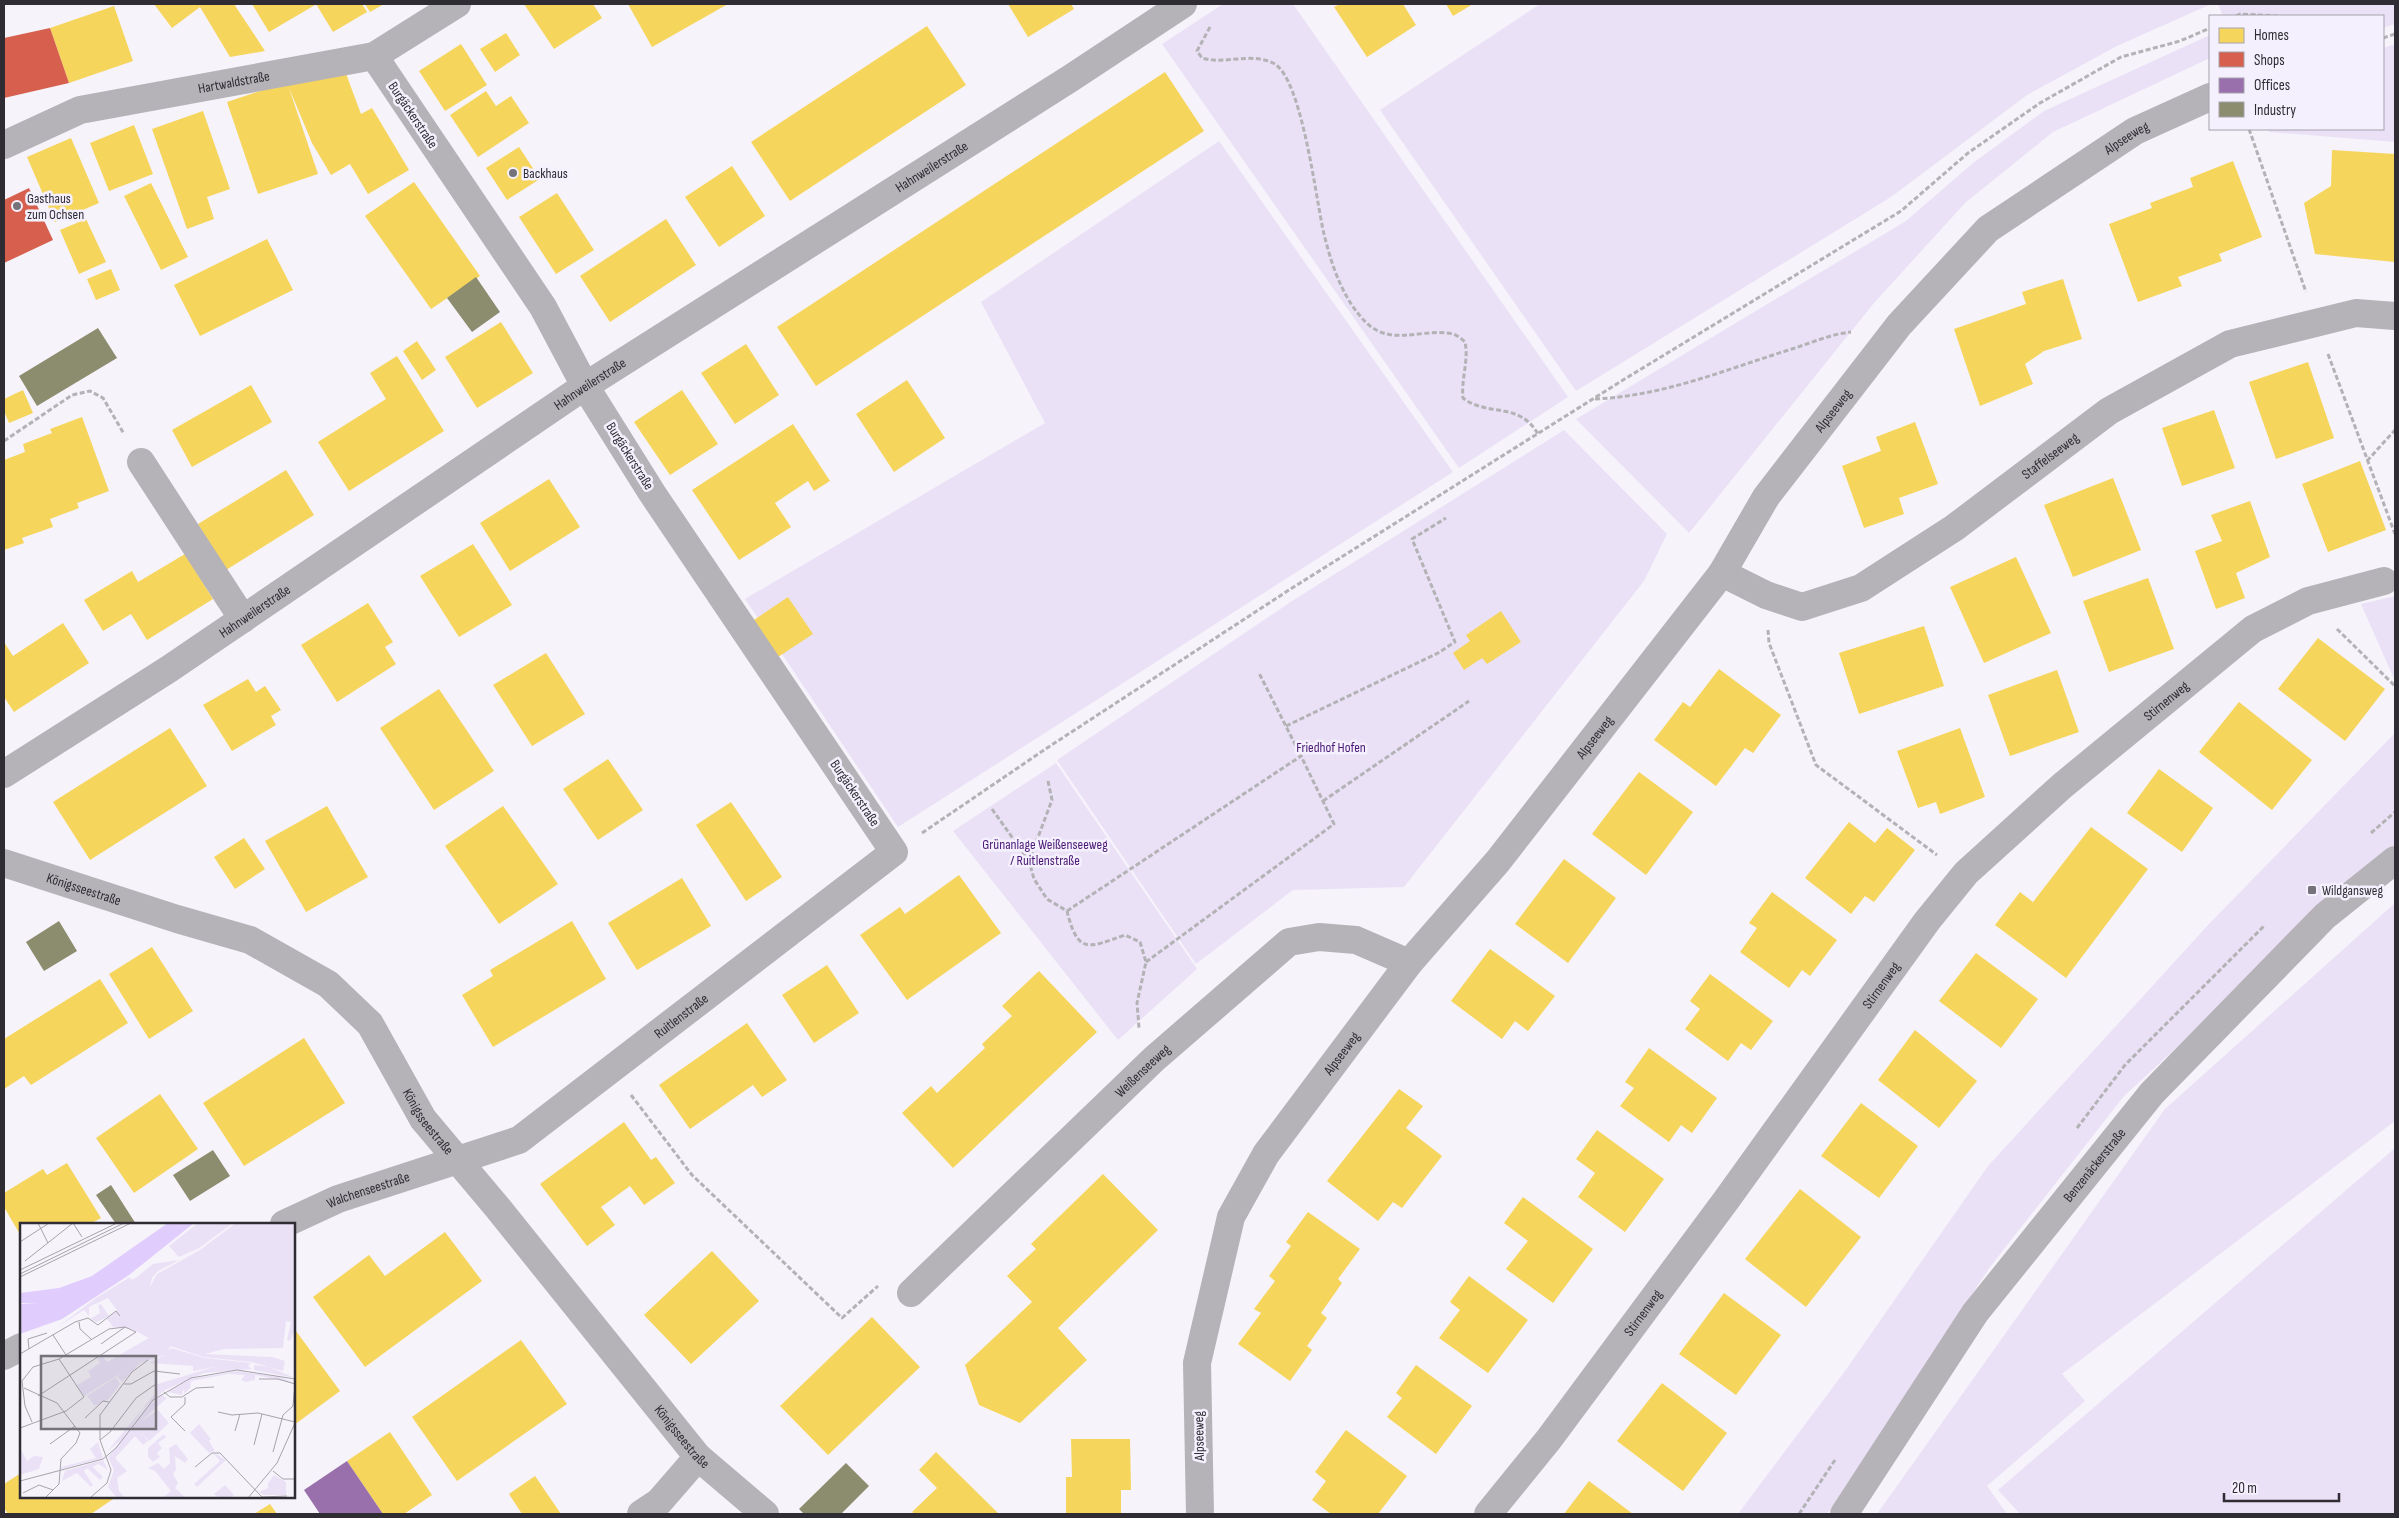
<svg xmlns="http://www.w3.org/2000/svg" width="2399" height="1518" viewBox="0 0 2399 1518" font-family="'Sofia Sans Condensed',sans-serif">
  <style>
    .green { fill: #eae1f7 }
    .homes { fill: #f6d55c }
    .shops { fill: #d6604d }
    .offices { fill: #9970ab }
    .industry { fill: #8c8c6e }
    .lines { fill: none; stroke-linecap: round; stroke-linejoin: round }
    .path { stroke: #b3b2b5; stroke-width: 3; stroke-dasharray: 5 2.5; stroke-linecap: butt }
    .minor { stroke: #b5b3b7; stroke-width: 28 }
    .poi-dot { fill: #757279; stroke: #f5f0fd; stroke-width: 2 }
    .labels { text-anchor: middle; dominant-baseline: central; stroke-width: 5; stroke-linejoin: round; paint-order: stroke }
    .street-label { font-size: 14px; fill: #2f2c34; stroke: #f5f0fd }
    .poi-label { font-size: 14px; fill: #2f2c34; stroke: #f5f0fd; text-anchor: start }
    .park-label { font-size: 14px; fill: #4a1976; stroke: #f5f0fd }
    .inset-road { fill: none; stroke: #a6a3ab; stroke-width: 1 }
    .view { fill: #757279; fill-opacity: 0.15; stroke: #757279; stroke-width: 2.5 }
    .inset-edge { fill: none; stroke: #2f2c34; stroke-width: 2.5 }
  </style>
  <rect width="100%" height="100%" fill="#f6f3fa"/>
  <g class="green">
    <path d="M1223,4H1293L1568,397L1459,468L1162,44Z"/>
    <path d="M1540,4H2208L2209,5L2117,46L2027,95L1891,197L1576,391L1380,110Z"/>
    <path d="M2218,4H2395V24L2383,28V16H2223Z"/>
    <path d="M2210,35V58L2053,132L1965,203L1874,303L1689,533L1576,419L1906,221L1973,163L2044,111Z"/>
    <path d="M2395,44V142L2269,132L2267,129H2383V48Z"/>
    <path d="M1219,141L1453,472L898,827L745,599L1045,423L981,302Z"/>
    <path d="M1564,430L1667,534L1644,581L1404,887L1293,890L1196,964L1057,760L1292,601Z"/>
    <path d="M2395,596V681L2361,604Z"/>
    <path d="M2395,733V847L2124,1096L1990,1267L1827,1514H1738L1845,1371L1988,1166L2209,924Z"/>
    <path d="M1056,763L1197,969L1118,1040L953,831Z"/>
    <path d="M2395,903V1121L2062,1374L2085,1401L1987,1486L2007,1514H1877L2165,1109Z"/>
    <path d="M2395,1148V1514H2020L1998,1490Z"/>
  </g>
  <g class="homes">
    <path d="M154,4H234L265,51L230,57L200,7L172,28Z"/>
    <path d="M252,4H314L315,5L269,32Z"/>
    <path d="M316,4H362L367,12L333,32Z"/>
    <path d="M365,4H384L370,12Z"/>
    <path d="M524,4H593L602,18L554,49Z"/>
    <path d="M628,4H728L652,47Z"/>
    <path d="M1008,4H1071L1074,9L1028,37Z"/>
    <path d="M1340,4H1403L1416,25L1367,57L1334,7Z"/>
    <path d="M1446,4H1473L1453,16Z"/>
    <path d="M114,6L133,61L69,83L50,28Z"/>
    <path d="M927,26L966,85L790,201L751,142Z"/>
    <path d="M506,33L520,55L495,72L480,49Z"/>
    <path d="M461,44L487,85L445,111L419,71Z"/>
    <path d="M345,71L361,114L372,108L409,170L368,194L350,164L331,175L312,143L289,88L318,174L258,194L227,102L287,82Z"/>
    <path d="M1165,72L1204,131L816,386L777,327Z"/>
    <path d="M486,91L496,106L511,96L529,123L478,157L450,115Z"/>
    <path d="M203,111L230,189L207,197L214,219L187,229L152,129Z"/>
    <path d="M134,125L153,174L109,191L90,143Z"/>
    <path d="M71,138L99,203L55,222L27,157Z"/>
    <path d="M519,147L540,179L507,200L486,168Z"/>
    <path d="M2332,150L2395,154V262L2315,254L2304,203L2331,186Z"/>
    <path d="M2233,161L2262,237L2219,254L2222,261L2178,277L2182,286L2138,302L2109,224L2152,208L2150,203L2193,187L2190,178Z"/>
    <path d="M732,166L765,216L719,247L685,197Z"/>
    <path d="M414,182L480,276L431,309L365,216Z"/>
    <path d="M151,183L188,257L161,270L124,196Z"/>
    <path d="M557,193L594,250L556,274L519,217Z"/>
    <path d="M86,219L106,262L79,274L60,230Z"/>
    <path d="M666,219L696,265L610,322L580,276Z"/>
    <path d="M267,239L293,290L200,336L174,285Z"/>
    <path d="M111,269L120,290L96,300L87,279Z"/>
    <path d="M2063,279L2082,339L2044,351L2025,364L2033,384L1980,406L1954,329L2026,304L2022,292Z"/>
    <path d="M501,322L533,373L477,408L445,357Z"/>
    <path d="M417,341L436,370L422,380L403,351Z"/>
    <path d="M746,344L779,395L735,424L701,373Z"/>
    <path d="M397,356L444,431L349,491L318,442L386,399L370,373Z"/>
    <path d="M2308,362L2334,438L2276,459L2249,382Z"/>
    <path d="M907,380L945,438L894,472L856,414Z"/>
    <path d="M251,385L272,422L192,467L172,430Z"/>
    <path d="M23,390L33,413L9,423L4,411V399Z"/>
    <path d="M682,390L718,444L670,475L634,422Z"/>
    <path d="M2214,410L2235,468L2182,486L2162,428Z"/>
    <path d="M82,417L109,491L77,503L79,508L50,519L53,527L22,538L24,543L4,550V460L25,452L23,444L52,433L50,429Z"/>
    <path d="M1915,422L1938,484L1899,498L1904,514L1864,528L1842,466L1881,451L1876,437Z"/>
    <path d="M793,424L830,481L814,491L808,481L775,503L791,527L739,560L692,490Z"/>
    <path d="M2360,461L2386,530L2328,552L2302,484Z"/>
    <path d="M286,470L314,515L226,570L198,524Z"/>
    <path d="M2113,478L2141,550L2073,577L2044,505Z"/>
    <path d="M549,479L580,527L510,571L480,523Z"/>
    <path d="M2250,501L2270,557L2236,573L2245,598L2216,609L2195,551L2222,541L2211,515Z"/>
    <path d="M473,544L512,605L459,637L420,576Z"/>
    <path d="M185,554L213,599L147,640L131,614L103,631L84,600L132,571L138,582Z"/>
    <path d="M2016,557L2051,633L1984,663L1950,587Z"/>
    <path d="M2148,578L2174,649L2109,672L2083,601Z"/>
    <path d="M788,597L813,634L778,657L754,620Z"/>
    <path d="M368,603L393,642L385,647L396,664L337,702L301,645Z"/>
    <path d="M1501,611L1521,642L1487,664L1482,658L1464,670L1453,653L1470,641L1466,635Z"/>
    <path d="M63,623L89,663L14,712L4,697V642L13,656Z"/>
    <path d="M1924,626L1944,686L1859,714L1839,653Z"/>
    <path d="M2318,638L2385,689L2345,741L2278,689Z"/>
    <path d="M546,653L585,714L532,746L493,685Z"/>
    <path d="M1719,669L1781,715L1753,753L1745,748L1716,786L1654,740L1683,702L1690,707Z"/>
    <path d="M2057,670L2079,732L2010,756L1988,695Z"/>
    <path d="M248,679L256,692L265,686L281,710L271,716L276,725L232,751L203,705Z"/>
    <path d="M439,689L494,771L434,810L380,728Z"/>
    <path d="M2239,702L2312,760L2272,810L2199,752Z"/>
    <path d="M170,728L207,786L90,860L53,802Z"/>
    <path d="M1960,728L1985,797L1940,814L1936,802L1918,808L1897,751Z"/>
    <path d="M608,759L643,810L598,840L563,789Z"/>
    <path d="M2159,769L2213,808L2182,852L2127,813Z"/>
    <path d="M1639,772L1693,812L1646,875L1592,834Z"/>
    <path d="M731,802L782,877L746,901L696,825Z"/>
    <path d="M327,806L368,877L306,912L265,841Z"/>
    <path d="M503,806L558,884L499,924L445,846Z"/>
    <path d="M1849,822L1875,843L1887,828L1915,850L1874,902L1865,896L1851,914L1805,878Z"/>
    <path d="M2091,827L2148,869L2066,978L1995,925L2020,892L2033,902Z"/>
    <path d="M244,838L265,869L235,889L214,857Z"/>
    <path d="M1564,859L1616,898L1568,963L1515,924Z"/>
    <path d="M959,875L1001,933L907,1000L860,935L900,907L905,914Z"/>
    <path d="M682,878L711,926L637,970L608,923Z"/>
    <path d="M1772,892L1837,940L1810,976L1802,970L1789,988L1740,952L1757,928L1749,923Z"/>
    <path d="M572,921L606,979L493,1047L462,995L493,976L490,970Z"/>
    <path d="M152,947L193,1011L149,1039L109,974Z"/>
    <path d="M1490,949L1555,996L1528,1031L1515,1021L1502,1039L1451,1001Z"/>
    <path d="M1976,953L2038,999L2001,1048L1939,1001Z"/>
    <path d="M827,965L859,1013L814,1043L782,995Z"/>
    <path d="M1039,971L1097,1032L953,1168L902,1113L931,1086L937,1093L985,1048L982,1044L1012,1016L1002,1006Z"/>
    <path d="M1710,974L1773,1021L1751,1050L1741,1043L1728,1061L1685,1029L1700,1009L1690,1001Z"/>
    <path d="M100,979L128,1023L31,1085L24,1076L4,1089V1039Z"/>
    <path d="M747,1023L787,1080L762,1097L753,1085L690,1129L659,1085Z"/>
    <path d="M1915,1030L1977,1081L1939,1128L1878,1080Z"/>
    <path d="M304,1038L345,1103L244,1166L203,1103Z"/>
    <path d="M1649,1048L1717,1098L1692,1133L1681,1125L1669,1142L1620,1106L1634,1088L1625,1082Z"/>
    <path d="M1399,1089L1423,1106L1406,1128L1442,1156L1402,1208L1393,1202L1378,1221L1327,1181Z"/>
    <path d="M160,1094L198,1149L134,1193L96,1138Z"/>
    <path d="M1861,1103L1918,1146L1879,1198L1821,1156Z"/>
    <path d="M624,1122L651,1160L656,1157L675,1183L644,1205L630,1186L601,1207L615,1225L587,1246L540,1184Z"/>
    <path d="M1597,1130L1664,1179L1625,1232L1578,1197L1595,1173L1576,1159Z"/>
    <path d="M67,1163L101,1218L90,1224H21V1236L4,1207V1193L43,1169L47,1175Z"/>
    <path d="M1103,1174L1158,1230L1058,1328L1087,1360L1020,1423L979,1405L965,1365L1032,1302L1007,1276L1036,1249L1031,1244Z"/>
    <path d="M1800,1189L1861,1237L1806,1307L1745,1259Z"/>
    <path d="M1523,1197L1593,1249L1553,1303L1506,1269L1528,1241L1504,1223Z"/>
    <path d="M1308,1212L1360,1249L1338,1279L1342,1283L1321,1313L1327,1318L1307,1346L1312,1350L1290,1381L1238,1344L1261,1313L1254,1309L1275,1281L1269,1276L1291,1246L1286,1242Z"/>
    <path d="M445,1232L482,1281L365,1367L313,1297L369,1255L385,1276Z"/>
    <path d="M712,1251L759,1301L691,1364L644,1315Z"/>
    <path d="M1469,1276L1528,1320L1488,1373L1439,1338L1460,1310L1450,1302Z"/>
    <path d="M1724,1293L1781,1335L1736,1395L1679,1354Z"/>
    <path d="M872,1317L920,1367L828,1455L780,1406Z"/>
    <path d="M296,1331L340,1391L294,1425V1333Z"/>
    <path d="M521,1340L567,1404L457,1481L412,1417Z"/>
    <path d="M1416,1365L1472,1406L1436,1454L1387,1417L1402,1398L1396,1393Z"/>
    <path d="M1662,1383L1727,1433L1683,1491L1617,1441Z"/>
    <path d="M1346,1430L1407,1476L1378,1514H1331L1312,1500L1326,1481L1315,1472Z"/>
    <path d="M390,1432L432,1495L404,1514H383L347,1461Z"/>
    <path d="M1071,1439H1130L1131,1490H1121V1514H1066V1477H1072Z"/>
    <path d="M936,1452L999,1514H915L912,1512L937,1488L919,1470Z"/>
    <path d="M21,1473V1497H116L91,1514H8L4,1508V1484Z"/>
    <path d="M535,1476L561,1514H522L509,1494Z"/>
    <path d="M1589,1481L1633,1514H1564Z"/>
    <path d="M270,1504L277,1514H254Z"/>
  </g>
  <g class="shops">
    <path d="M50,28L69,83L4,98V38Z"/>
    <path d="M29,188L53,240L4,263V200Z"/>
  </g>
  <path class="offices" d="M347,1461L383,1514H320L304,1490Z"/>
  <g class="industry">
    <path d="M476,277L500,312L472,332L447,298Z"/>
    <path d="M98,328L117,358L37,406L19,376Z"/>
    <path d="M59,921L77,951L44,971L26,942Z"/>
    <path d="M213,1150L230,1176L190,1201L173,1175Z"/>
    <path d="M111,1185L136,1224H116L96,1195Z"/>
    <path d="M846,1463L869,1486L841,1514H804L799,1509Z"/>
  </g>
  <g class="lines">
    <g class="path">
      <path d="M2236,16L2240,14L2280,16"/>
      <path d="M1210,27L1197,51L1202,58C1224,65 1250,52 1273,63C1302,76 1316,201 1324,234C1331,263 1341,294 1361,317C1388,350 1419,327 1453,334C1457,335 1462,339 1465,342C1469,361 1461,378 1463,398C1487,417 1519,401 1538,434"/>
      <path d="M2383,38L2395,34"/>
      <path d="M2249,129L2306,292"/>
      <path d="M2328,354L2395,534"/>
      <path d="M1595,399C1664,396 1727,369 1792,349C1811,343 1831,334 1851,332"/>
      <path d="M4,441L72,395L90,391L103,398L124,434"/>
      <path d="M2367,461L2395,430"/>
      <path d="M2337,629L2395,686"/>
      <path d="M1768,630L1769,643L1816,765L1937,855"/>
      <path d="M1286,726L1438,653L1455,642L1412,539L1446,518"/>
      <path d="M1048,781L1052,800L1029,861L1034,879L1047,899L1067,911C1078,955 1088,948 1125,935L1140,942L1146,962L1137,1003L1139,1028"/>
      <path d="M1323,801L1469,701"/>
      <path d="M992,809L1029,861"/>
      <path d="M922,833L1047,748L1289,590L1623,380L1901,211L1968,153L2040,103L2121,57L2180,41L2210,28"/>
      <path d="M2371,833L2395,812"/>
      <path d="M1067,911L1301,756L1259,673"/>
      <path d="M1146,962L1334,824L1301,756"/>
      <path d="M631,1095L692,1175L842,1318L878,1286"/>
      <path d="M2077,1128L2125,1065L2265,925"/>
      <path d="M1799,1514L1835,1460"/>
    </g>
    <g class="minor">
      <path id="s1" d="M4,145L80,110L374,56L457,4"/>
      <path d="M141,462L243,619"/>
      <path id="s2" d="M1722,573L1766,595L1802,607L1861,588L1954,528L2109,411L2230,344L2356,313L2395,316"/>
      <path id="s3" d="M4,774L169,669L585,386L1071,78L1183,4"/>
      <path id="s4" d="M4,863L177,919L250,940L328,984L370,1024L423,1119L497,1207L698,1457L765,1514"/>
      <path id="s5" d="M284,1224L338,1199L519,1140L894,852L652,493L585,386L543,307L374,56"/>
      <path id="s6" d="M911,1293L1154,1059L1289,942L1319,937L1356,940L1409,963"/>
      <path d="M4,1356L21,1347"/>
      <path d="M641,1514L659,1502L698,1457"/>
      <path id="s7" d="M1200,1514L1197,1363L1231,1217L1266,1154L1409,963L1498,861L1722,573L1766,497L1899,325L1988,229L2135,131L2210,97"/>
      <path id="s8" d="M1488,1514L1549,1439L1727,1199L1927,921L1966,873L2062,786L2253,629L2308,601L2384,581"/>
      <path id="s9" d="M1844,1514L1975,1313L2152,1093L2325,916L2395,860"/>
    </g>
  </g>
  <g class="poi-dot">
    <circle cx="513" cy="173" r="5"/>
    <circle cx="17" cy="206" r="5"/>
    <rect x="2307" y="885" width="10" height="10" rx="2.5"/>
  </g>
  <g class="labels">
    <g class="street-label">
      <text stroke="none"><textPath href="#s1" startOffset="240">Hartwaldstraße</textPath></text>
      <text transform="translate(413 115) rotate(56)">Burgäckerstraße</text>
      <text stroke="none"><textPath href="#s7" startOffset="1714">Alpseeweg</textPath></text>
      <text stroke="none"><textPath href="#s3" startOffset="1109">Hahnweilerstraße</textPath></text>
      <text stroke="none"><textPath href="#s3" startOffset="704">Hahnweilerstraße</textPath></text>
      <text stroke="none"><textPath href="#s7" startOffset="1309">Alpseeweg</textPath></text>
      <text stroke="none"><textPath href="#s2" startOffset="380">Staffelseeweg</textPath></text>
      <text transform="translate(630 456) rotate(58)">Burgäckerstraße</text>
      <text stroke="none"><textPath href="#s3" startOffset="299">Hahnweilerstraße</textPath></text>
      <text stroke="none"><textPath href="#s8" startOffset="1064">Stirnenweg</textPath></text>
      <text stroke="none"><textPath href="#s7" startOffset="904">Alpseeweg</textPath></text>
      <text transform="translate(855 793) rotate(56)">Burgäckerstraße</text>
      <text stroke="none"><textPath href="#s4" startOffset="84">Königsseestraße</textPath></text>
      <text stroke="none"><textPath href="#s8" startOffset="659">Stirnenweg</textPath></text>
      <text stroke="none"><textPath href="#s5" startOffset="454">Ruitlenstraße</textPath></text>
      <text stroke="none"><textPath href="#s7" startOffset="499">Alpseeweg</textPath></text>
      <text stroke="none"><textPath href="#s6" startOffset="321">Weißenseeweg</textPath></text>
      <text stroke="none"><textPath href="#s4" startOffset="519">Königsseestraße</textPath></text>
      <text stroke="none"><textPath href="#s9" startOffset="430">Benzenäckerstraße</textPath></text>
      <text stroke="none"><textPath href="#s5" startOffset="91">Walchenseestraße</textPath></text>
      <text stroke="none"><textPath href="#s8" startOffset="254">Stirnenweg</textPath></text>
      <text stroke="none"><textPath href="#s4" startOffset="924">Königsseestraße</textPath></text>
      <text transform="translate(1199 1436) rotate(-91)">Alpseeweg</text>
    </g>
    <g class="poi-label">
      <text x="523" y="173">Backhaus</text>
      <text x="27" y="198">Gasthaus<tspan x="27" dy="16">zum Ochsen</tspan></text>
      <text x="2322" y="890">Wildgansweg</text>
    </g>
    <g class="park-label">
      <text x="1331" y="747">Friedhof Hofen</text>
      <text x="1045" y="844">Grünanlage Weißenseeweg<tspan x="1045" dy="16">/ Ruitlenstraße</tspan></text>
    </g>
  </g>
  <g transform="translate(20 1223)">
    <rect width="275" height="275" fill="#f6f3fa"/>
    <path d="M178,0H213L179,25L159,34L149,23ZM216,0H275V107L270,118L267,117L271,99L266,98L263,125L204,126L185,131L252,134L265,138L263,148L231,139L184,134L150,123L148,128L151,125L185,135L231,140L228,143L232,146L184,150L145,167L123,186L102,216L87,229L137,168L134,162L194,144L173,148V143L130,140L144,132L120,140L102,159L97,153L127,134L64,173L57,162L71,154L68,148L80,140L77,135L82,132L87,139L129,115L112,106L93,104L87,96L97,87L88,75L69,84V93L64,87L39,103L76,75L110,54L111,57L117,54L133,41L159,37L138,48L132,55L130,64L137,51L180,27ZM81,81L89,93L77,99L70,96L80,90L78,82ZM234,142L249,144L275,155L234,147ZM218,148L259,154L275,160L235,152V157L226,159L221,157L225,152L208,151L171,158L170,165L164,171V165L162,172L148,169L171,156ZM96,154L100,161L89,176L75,183L67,173ZM141,172L147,175L120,199L138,187L149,200L129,218L120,208L128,218L123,222L115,213L95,235L107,248L97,255L99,268L105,275H97L88,264L94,247L88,234L125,186ZM179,201L191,216L189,218L195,228L189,230L170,210ZM144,211L146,214L138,220L142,225L137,230L140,234L133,239L128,234L132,230L128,234V225ZM78,219L83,235L41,246V244L76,235L70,226ZM156,221L168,236L165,240L155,233L156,247L153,251L158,260L155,265L166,275H143L151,268L135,248L128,245L138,240L144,246L150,240L149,225ZM0,225L7,238L14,233L23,234L19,246L0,252ZM196,231L206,237L177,264L174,261L200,238L195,232H191ZM83,237L88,247L78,241L73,244L83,254L80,257L67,245L64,248L73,262L71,264L57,250L42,258L45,248ZM254,252L266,259V272H244L239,269L248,265V260ZM205,262L214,272L211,275H199L194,271Z" fill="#eae1f7"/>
    <path d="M148,0H174L109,52L42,96L0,111V81L18,80H0V70L39,65L72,53Z" fill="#e0ccfd"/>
    <path class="inset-road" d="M18,0L28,20M53,0L62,14M0,19L29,0M5,38L53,0M0,47L97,0M0,51L104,0M0,54L111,0M59,99L60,106L71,116M33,112L46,132M81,121L105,104M9,126L8,116L27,110M0,131L55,99L68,95L78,102L96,88L100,93M239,156H258L275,161L273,183L263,192L253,229M2,158L13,144L39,136L89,106L105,104L116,109L18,173M2,158L5,183L12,199M104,161H111L134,148L160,151M4,165L37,180L60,210L56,220L41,236L39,261L25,275M144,169L150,174H162L176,165L194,164M165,174V181L151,194L165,208M198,189L212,192L238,190L275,199M65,195L83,178L89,179M0,205L46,188L64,174L39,136M215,208L220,191M80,217L90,209L116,175L136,161M30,221L55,203M234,222L242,191M175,244L192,230H200L242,274L267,273M253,248L263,256H275M0,258L83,236L96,225L133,177L171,155L217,147L275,156M3,270L19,262L33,267M71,274L87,260L91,247L80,217V192L112,149L128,137M228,275L257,240L275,200"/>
    <path class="view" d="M21,133H136V206H21Z"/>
    <rect width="275" height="275" class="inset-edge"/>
  </g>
  <rect width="2399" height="1518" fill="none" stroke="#2f2c34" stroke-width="10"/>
  <rect x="2209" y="15" width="175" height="115" fill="#f5f0fd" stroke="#a6a2ad"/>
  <rect x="2219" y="28" width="25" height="15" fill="#f6d55c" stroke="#a6a2ad"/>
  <text x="2254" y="40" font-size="15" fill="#2f2c34">Homes</text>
  <rect x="2219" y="52" width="25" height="15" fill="#d6604d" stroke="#a6a2ad"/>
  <text x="2254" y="65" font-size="15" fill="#2f2c34">Shops</text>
  <rect x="2219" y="78" width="25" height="15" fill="#9970ab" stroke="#a6a2ad"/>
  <text x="2254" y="90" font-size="15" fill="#2f2c34">Offices</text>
  <rect x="2219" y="102" width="25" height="15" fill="#8c8c6e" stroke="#a6a2ad"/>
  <text x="2254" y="115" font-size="15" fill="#2f2c34">Industry</text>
  <path d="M2224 1493v8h115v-8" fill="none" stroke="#2f2c34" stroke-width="2.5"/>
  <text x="2232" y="1493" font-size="15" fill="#2f2c34" stroke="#f5f0fd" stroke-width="4" paint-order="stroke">20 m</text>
</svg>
